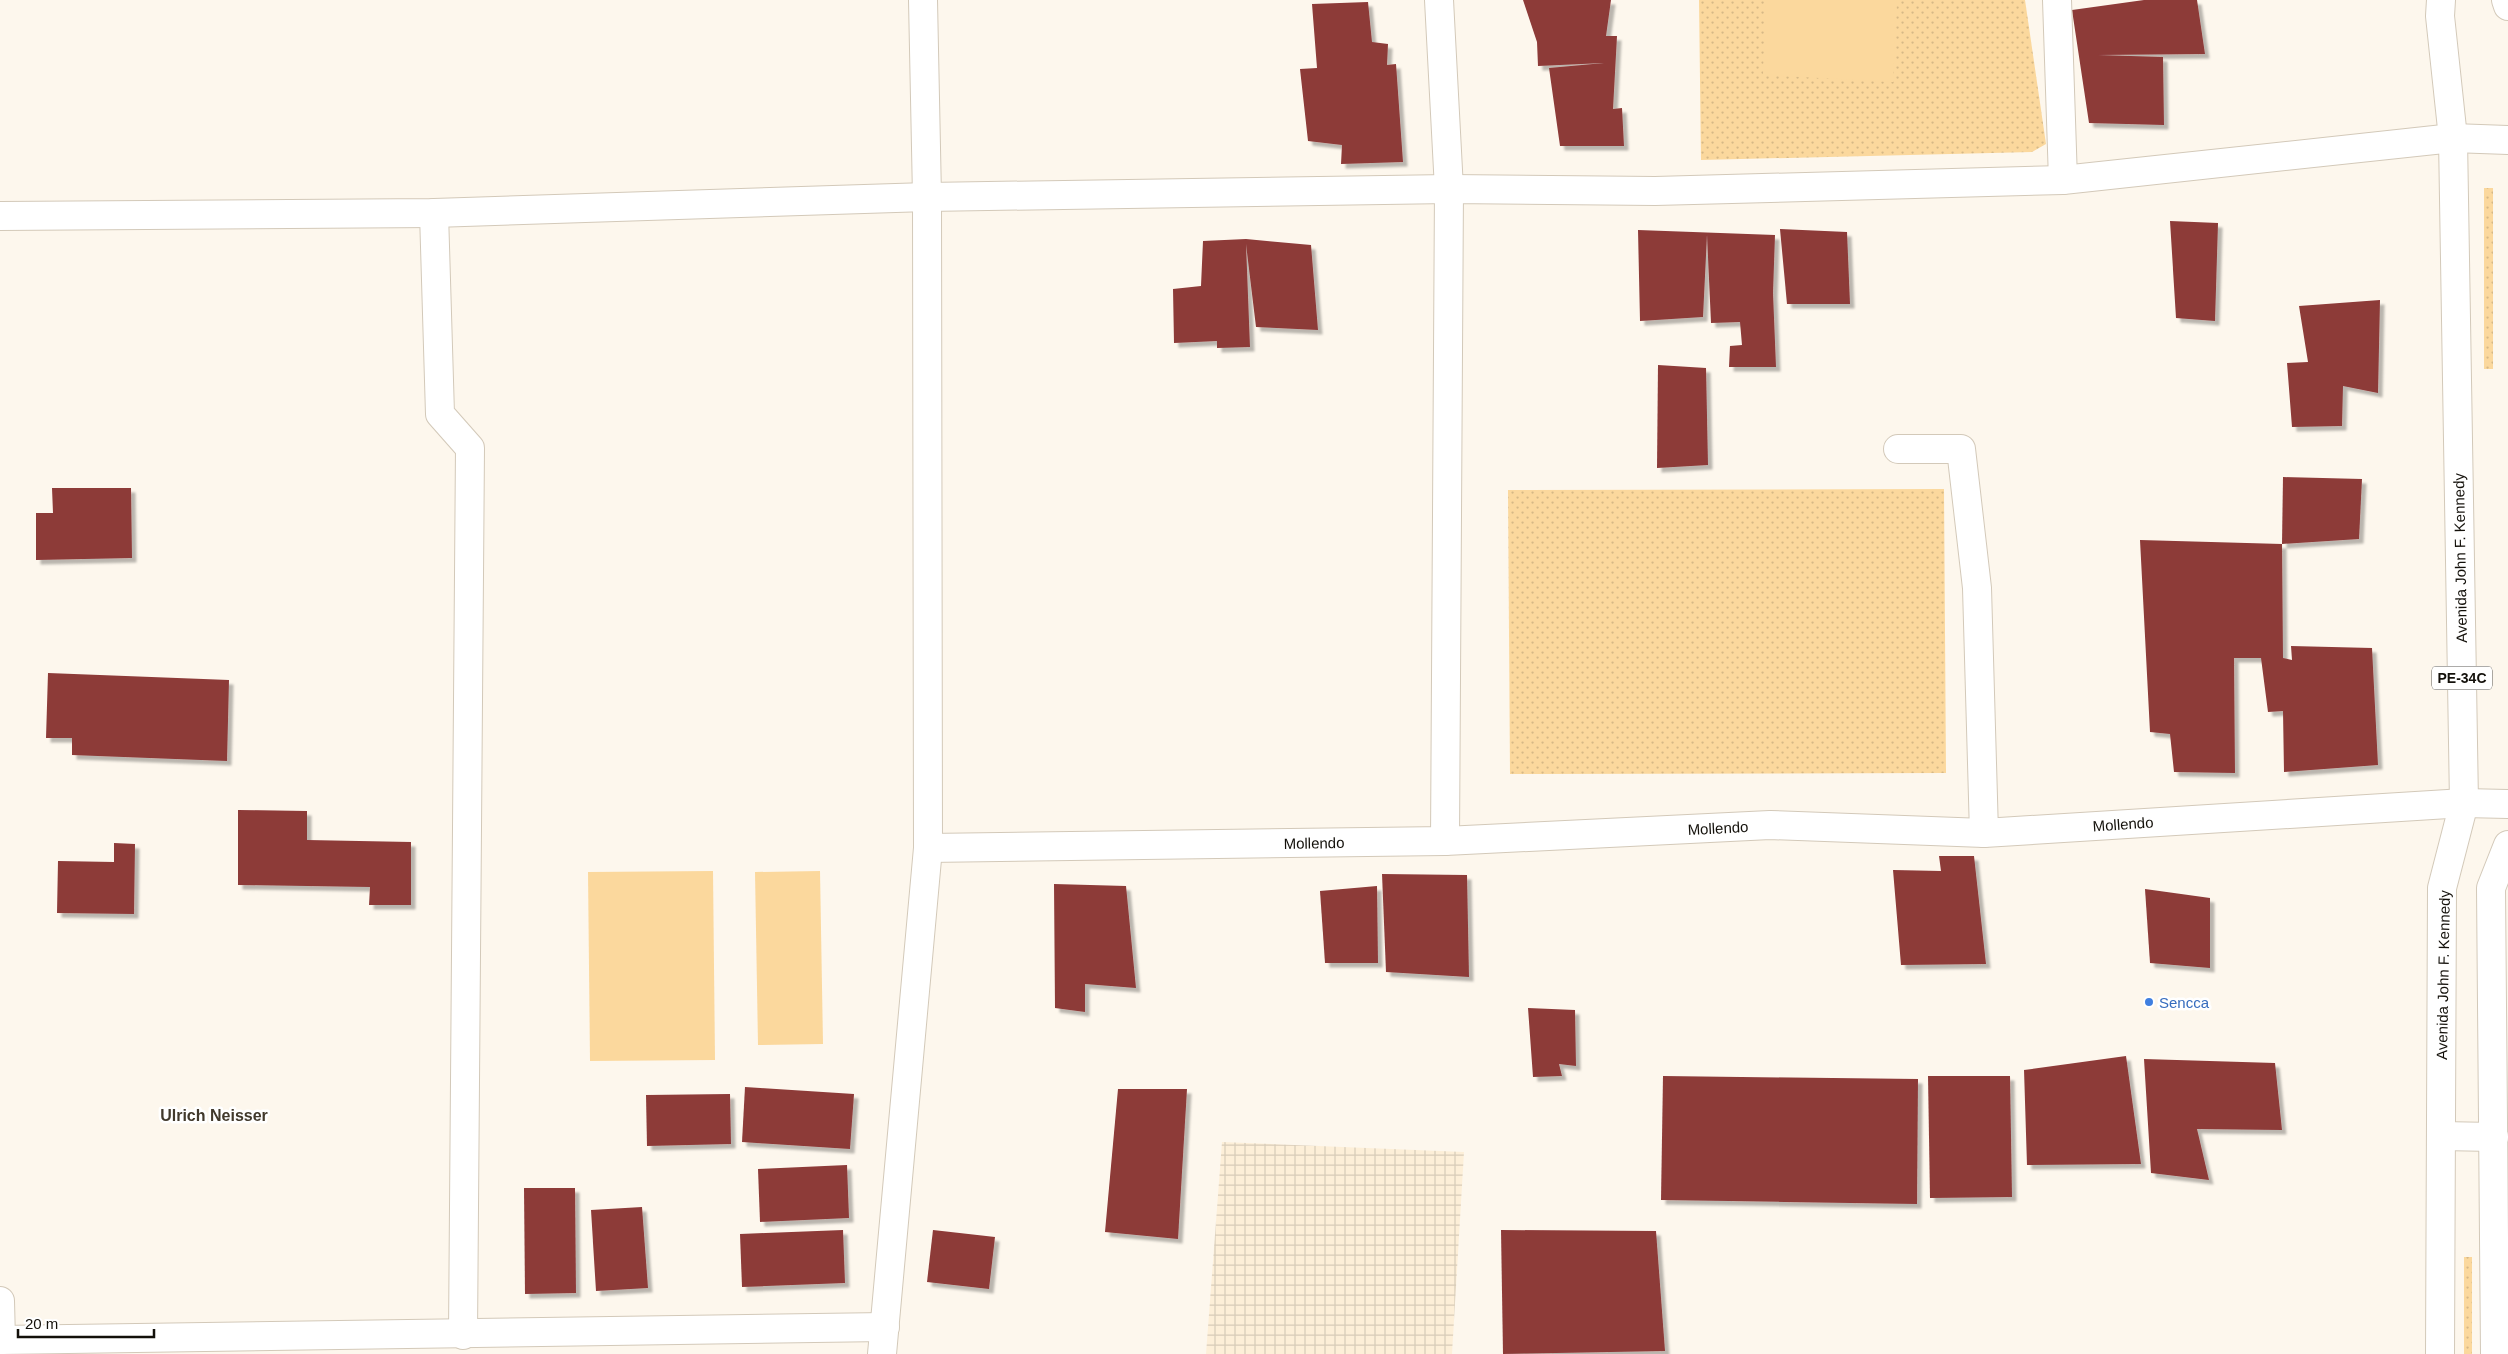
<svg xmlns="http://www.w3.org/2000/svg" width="2508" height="1354" viewBox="0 0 2508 1354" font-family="Helvetica,sans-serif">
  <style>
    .industrial { fill: url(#industrial-grid) }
    .grass { fill: url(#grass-dots) }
    .garden { fill: #fbd89d }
    .building { fill: #8d3a39; filter: url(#shadow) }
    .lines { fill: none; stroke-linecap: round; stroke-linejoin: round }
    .minor-casing { stroke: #d3c9b9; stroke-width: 30 }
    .major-casing { stroke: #d3c9b9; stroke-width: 30 }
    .minor { stroke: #fff; stroke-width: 28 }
    .major { stroke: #fff; stroke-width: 28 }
    .shop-dot { fill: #3f7fe0; stroke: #fff; stroke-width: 2 }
    .labels { text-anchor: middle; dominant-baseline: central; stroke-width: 5; stroke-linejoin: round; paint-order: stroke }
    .shield { fill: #fff; stroke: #5a5854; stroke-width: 1 }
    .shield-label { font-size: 14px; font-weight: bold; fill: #13100a }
    .street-label { font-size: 15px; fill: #13100a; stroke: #fff }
    .shop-label { font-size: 15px; fill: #366cbe; stroke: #fff; text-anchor: start }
    .neighbourhood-label { font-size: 16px; font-weight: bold; fill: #41392c; stroke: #fff }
  </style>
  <defs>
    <pattern id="industrial-grid" width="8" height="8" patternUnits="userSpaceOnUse" patternTransform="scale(1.25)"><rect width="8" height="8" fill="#fdefd8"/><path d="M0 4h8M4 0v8" fill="none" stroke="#d8ccb8"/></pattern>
    <pattern id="grass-dots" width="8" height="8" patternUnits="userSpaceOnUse" patternTransform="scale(1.25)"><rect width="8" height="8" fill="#fbd89d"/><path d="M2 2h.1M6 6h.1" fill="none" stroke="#d6b886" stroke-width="1.8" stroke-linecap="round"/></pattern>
    <filter id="shadow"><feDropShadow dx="4.5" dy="4.5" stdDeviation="1" flood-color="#0004"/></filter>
  </defs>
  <rect width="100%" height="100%" fill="#fdf7ed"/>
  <path class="industrial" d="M1222,1142L1464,1152L1452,1354H1206Z"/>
  <g class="grass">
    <path d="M1699,0H2025L2046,144L2032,152L1701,160Z"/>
    <rect x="2484" y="188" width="9" height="181"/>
    <path d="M1944,489L1946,773L1510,774L1508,490Z"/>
    <rect x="2464" y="1257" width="8" height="97"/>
  </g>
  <g class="garden">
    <path d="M1766,0H1897L1893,82L1763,75Z"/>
    <path d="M713,871L715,1060L590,1061L588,872Z"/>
    <path d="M820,871L823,1044L758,1045L755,872Z"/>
  </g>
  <g class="building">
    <path d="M1523,0H1611L1606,36H1617L1613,109L1622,108L1624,146H1560L1549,68L1604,63L1538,66L1537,42Z"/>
    <path d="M2144,0H2197L2205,54L2098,55L2163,57L2164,125L2089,123L2072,10Z"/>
    <path d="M1368,2L1372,42L1388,44L1387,65L1396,64L1403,162L1341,164L1342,145L1308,141L1300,69L1317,68L1312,4Z"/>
    <path d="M2170,221L2218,223L2215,321L2176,318Z"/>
    <path d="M1780,229L1847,232L1850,304H1787Z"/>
    <path d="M1638,230L1775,235L1773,293L1776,367H1729L1730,346L1742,345L1740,322L1711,323L1707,235L1703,317L1640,321Z"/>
    <path d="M1246,239L1311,245L1318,330L1256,327L1246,244L1250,347L1217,348V341L1174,343L1173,289L1201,286L1203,241Z"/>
    <path d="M2380,300L2378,393L2343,386L2342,426L2292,427L2287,363L2308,362L2299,306Z"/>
    <path d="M1658,365L1706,368L1708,465L1657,468Z"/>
    <path d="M2283,477L2362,479L2359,539L2282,544Z"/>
    <path d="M52,488H131L132,558L36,560V513H53Z"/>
    <path d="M2140,540L2282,544L2283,658L2292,660L2291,646L2372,648L2378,765L2284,772L2283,711L2268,712L2261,658H2234L2235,773L2174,772L2170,734L2150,732Z"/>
    <path d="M48,673L229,680L227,761L72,755V738H46Z"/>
    <path d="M238,810L307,811V840L411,842V905H369L370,887L238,885Z"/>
    <path d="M114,843L135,844L134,914L57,913L58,861L114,862Z"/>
    <path d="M1939,856H1974L1986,964L1901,965L1893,870L1941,871Z"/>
    <path d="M1382,874L1467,875L1469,977L1386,972Z"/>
    <path d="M1054,884L1126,886L1136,988L1085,984V1012L1055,1008Z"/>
    <path d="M1377,886L1378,963H1325L1320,891Z"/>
    <path d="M2145,889L2210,898V968L2150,963Z"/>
    <path d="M1528,1008L1575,1010L1576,1066L1559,1064L1562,1076L1533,1077Z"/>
    <path d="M2126,1056L2141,1164L2027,1165L2024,1070Z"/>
    <path d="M2144,1059L2275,1063L2282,1130L2197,1129L2209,1180L2151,1173Z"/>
    <path d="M1663,1076L1918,1079L1917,1204L1661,1200Z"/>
    <path d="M1928,1076H2010L2012,1197L1930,1198Z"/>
    <path d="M745,1087L854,1094L850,1149L742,1142Z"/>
    <path d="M1118,1089H1187L1178,1239L1105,1232Z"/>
    <path d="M730,1094L731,1144L647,1146L646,1095Z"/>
    <path d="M847,1165L849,1218L760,1222L758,1169Z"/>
    <path d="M524,1188H575L576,1293L525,1294Z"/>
    <path d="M642,1207L648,1288L596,1291L591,1210Z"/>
    <path d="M843,1230L845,1283L742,1287L740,1234Z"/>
    <path d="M933,1230L995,1237L989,1289L927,1282Z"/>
    <path d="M1501,1230L1656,1231L1665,1351L1503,1354Z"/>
  </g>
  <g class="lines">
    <g class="minor-casing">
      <g id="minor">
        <path d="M1439,0L1449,189L1445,841"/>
        <path d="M2057,0L2063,180"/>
        <path d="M434,213L440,414L470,448L463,1335"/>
        <path d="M0,216L434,213L927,197L1449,189L1655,191L2063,180L2453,138L2508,140"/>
        <path d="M1898,449H1961L1977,588L1984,833"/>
        <path d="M928,848L1445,841L1770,825L1984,833L2464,803L2508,804"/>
        <path d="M0,1301L1,1340"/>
        <path d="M0,1340L885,1327"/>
        <path d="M882,1354L928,848L927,197L923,0"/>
      </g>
    </g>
    <g class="major-casing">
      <g id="major">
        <path d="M2506,0L2508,6"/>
        <path d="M2441,1136L2494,1137"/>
        <path d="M2440,1354L2442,888L2464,803L2453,138L2440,16L2441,0"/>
        <path d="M2495,1354L2491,888L2508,845"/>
      </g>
    </g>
    <use href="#minor" class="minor"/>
    <use href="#major" class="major"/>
  </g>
  <circle class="shop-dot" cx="2149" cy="1002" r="5"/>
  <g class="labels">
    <rect class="shield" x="2432" y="666.5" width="60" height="23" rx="4"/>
    <g class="shield-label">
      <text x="2462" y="678">PE-34C</text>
    </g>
    <g class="street-label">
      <text transform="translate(2460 558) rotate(-91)">Avenida John F. Kennedy</text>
      <text transform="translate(2123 824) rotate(-4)">Mollendo</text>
      <text transform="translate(1718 828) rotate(-3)">Mollendo</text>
      <text transform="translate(1314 843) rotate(-1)">Mollendo</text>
      <text transform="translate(2443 975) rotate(-89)">Avenida John F. Kennedy</text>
    </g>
    <g class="shop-label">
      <text x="2159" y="1002">Sencca</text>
    </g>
    <g class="neighbourhood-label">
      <text x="214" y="1115">Ulrich Neisser</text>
    </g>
  </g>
  <path d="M18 1329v8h136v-8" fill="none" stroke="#13100a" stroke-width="2.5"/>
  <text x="25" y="1329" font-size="15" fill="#13100a" stroke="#ffffff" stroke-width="4" paint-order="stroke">20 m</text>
</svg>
